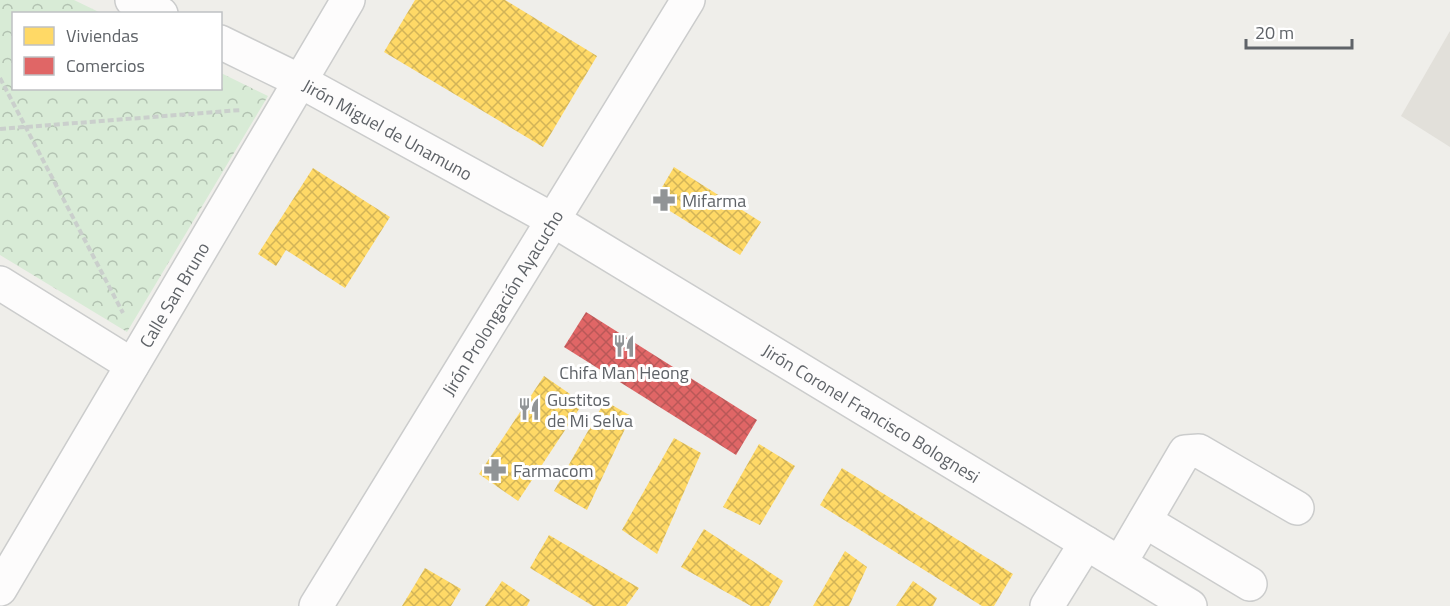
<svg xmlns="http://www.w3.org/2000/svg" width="1450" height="606" viewBox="0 0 1450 606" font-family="'Titillium Web',sans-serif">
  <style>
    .education { fill: #e2e0da }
    .forest { fill: url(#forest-crowns) }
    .homes { fill: url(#homes-cross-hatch) }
    .shops { fill: url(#shops-cross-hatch) }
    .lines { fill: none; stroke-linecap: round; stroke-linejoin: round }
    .minor-casing { stroke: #cbcccc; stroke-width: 36 }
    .path { stroke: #cacfcc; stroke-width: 4; stroke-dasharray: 6 3; stroke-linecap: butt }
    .minor { stroke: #fdfcfc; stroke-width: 33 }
    .labels { text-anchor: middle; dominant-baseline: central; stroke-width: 6; stroke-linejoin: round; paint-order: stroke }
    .street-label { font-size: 18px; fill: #5f6368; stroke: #fff }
    .poi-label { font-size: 18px; fill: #5f6368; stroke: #fff; text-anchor: start }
  </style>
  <defs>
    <pattern id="forest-crowns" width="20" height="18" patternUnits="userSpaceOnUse" patternTransform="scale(1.5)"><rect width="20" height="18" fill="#d8ebd6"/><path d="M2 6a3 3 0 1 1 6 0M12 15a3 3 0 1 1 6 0" fill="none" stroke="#b2c2b1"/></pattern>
    <pattern id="homes-cross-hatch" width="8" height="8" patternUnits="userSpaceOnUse" patternTransform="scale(1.5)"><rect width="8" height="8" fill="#ffd966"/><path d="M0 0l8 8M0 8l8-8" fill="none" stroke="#d2b458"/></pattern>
    <pattern id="shops-cross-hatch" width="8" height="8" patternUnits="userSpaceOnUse" patternTransform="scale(1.5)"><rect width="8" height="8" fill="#e06666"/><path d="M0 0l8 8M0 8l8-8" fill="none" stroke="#b95858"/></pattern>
  </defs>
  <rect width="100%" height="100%" fill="#efeeea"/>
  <path class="education" d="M1450,31V147L1401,116Z"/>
  <path class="forest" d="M0,0H74L101,13L14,14V88H220L221,73L268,96L127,332L0,255Z"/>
  <g class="homes">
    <path d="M415,0H505L597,56L543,147L384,52Z"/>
    <path d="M674,167L761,222L740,255L654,201Z"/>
    <path d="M313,168L390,217L345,288L286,250L276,266L258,254Z"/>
    <path d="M544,376L583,403L518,501L479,474Z"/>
    <path d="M605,401L631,416L587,510L554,491Z"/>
    <path d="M674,438L701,453L657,554L622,530Z"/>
    <path d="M759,444L795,466L760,525L723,507Z"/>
    <path d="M842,468L1013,574L994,606H982L820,505Z"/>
    <path d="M704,529L783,581L769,606H751L681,567Z"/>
    <path d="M549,535L639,588L626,606H593L530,568Z"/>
    <path d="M845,551L867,567L849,606H813Z"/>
    <path d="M425,568L461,589L451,606H402Z"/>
    <path d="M502,581L530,600L527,606H485Z"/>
    <path d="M913,581L937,598L933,606H896Z"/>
  </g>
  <path class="shops" d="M586,312L757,420L736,455L564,347Z"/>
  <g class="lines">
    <g class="minor-casing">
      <g id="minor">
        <path d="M132,0L161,14"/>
        <path id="s1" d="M220,42L300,81L553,220L1190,606"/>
        <path d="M0,283L132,365"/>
        <path d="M1145,521L1250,584"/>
        <path d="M1120,563L1185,452L1199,451L1297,508"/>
        <path id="s2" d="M0,589L348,0"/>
        <path id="s3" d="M316,606L688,0"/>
        <path d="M1047,606L1086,543"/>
      </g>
    </g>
    <g class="path">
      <path d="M0,78L123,313"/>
      <path d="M0,129L241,110"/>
    </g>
    <use href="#minor" class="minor"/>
  </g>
  <defs>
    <g id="pharmacy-bare" transform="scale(1.8)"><path d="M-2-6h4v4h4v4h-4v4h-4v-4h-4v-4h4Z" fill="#919496" stroke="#fff" stroke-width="2.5" paint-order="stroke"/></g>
    <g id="restaurant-bare" transform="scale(1.8)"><path d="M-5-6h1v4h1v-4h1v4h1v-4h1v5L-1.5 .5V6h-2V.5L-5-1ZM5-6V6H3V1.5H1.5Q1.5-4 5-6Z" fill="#919496" stroke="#fff" stroke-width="2.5" paint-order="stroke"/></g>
  </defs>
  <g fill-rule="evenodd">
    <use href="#pharmacy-bare" x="664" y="200"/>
    <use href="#restaurant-bare" x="624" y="346"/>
    <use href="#restaurant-bare" x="529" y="409"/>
    <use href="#pharmacy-bare" x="495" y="470"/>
  </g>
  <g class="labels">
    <g class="street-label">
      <text stroke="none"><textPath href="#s1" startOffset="189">Jirón Miguel de Unamuno</textPath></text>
      <text stroke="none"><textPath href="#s2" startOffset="342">Calle San Bruno</textPath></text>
      <text stroke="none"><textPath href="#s3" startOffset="356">Jirón Prolongación Ayacucho</textPath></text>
      <text stroke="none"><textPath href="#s1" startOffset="750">Jirón Coronel Francisco Bolognesi</textPath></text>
    </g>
    <g class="poi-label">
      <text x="682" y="200">Mifarma</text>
      <text x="624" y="372" text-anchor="middle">Chifa Man Heong</text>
      <text x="547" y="399">Gustitos<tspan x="547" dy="21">de Mi Selva</tspan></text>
      <text x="513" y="470">Farmacom</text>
    </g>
  </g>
  <rect x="12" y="12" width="210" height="78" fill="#ffffff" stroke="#bfc1c3" stroke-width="1.5"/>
  <rect x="24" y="27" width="30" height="18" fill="#ffd966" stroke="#bfc1c3" stroke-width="1.5"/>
  <text x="66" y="42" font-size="18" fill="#5f6368">Viviendas</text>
  <rect x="24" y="57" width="30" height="18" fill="#e06666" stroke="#bfc1c3" stroke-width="1.5"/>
  <text x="66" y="72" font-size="18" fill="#5f6368">Comercios</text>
  <path d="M1246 39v9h106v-9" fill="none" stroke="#5f6368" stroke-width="3"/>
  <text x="1255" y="39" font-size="18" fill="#5f6368" stroke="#ffffff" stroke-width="4.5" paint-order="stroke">20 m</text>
</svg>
